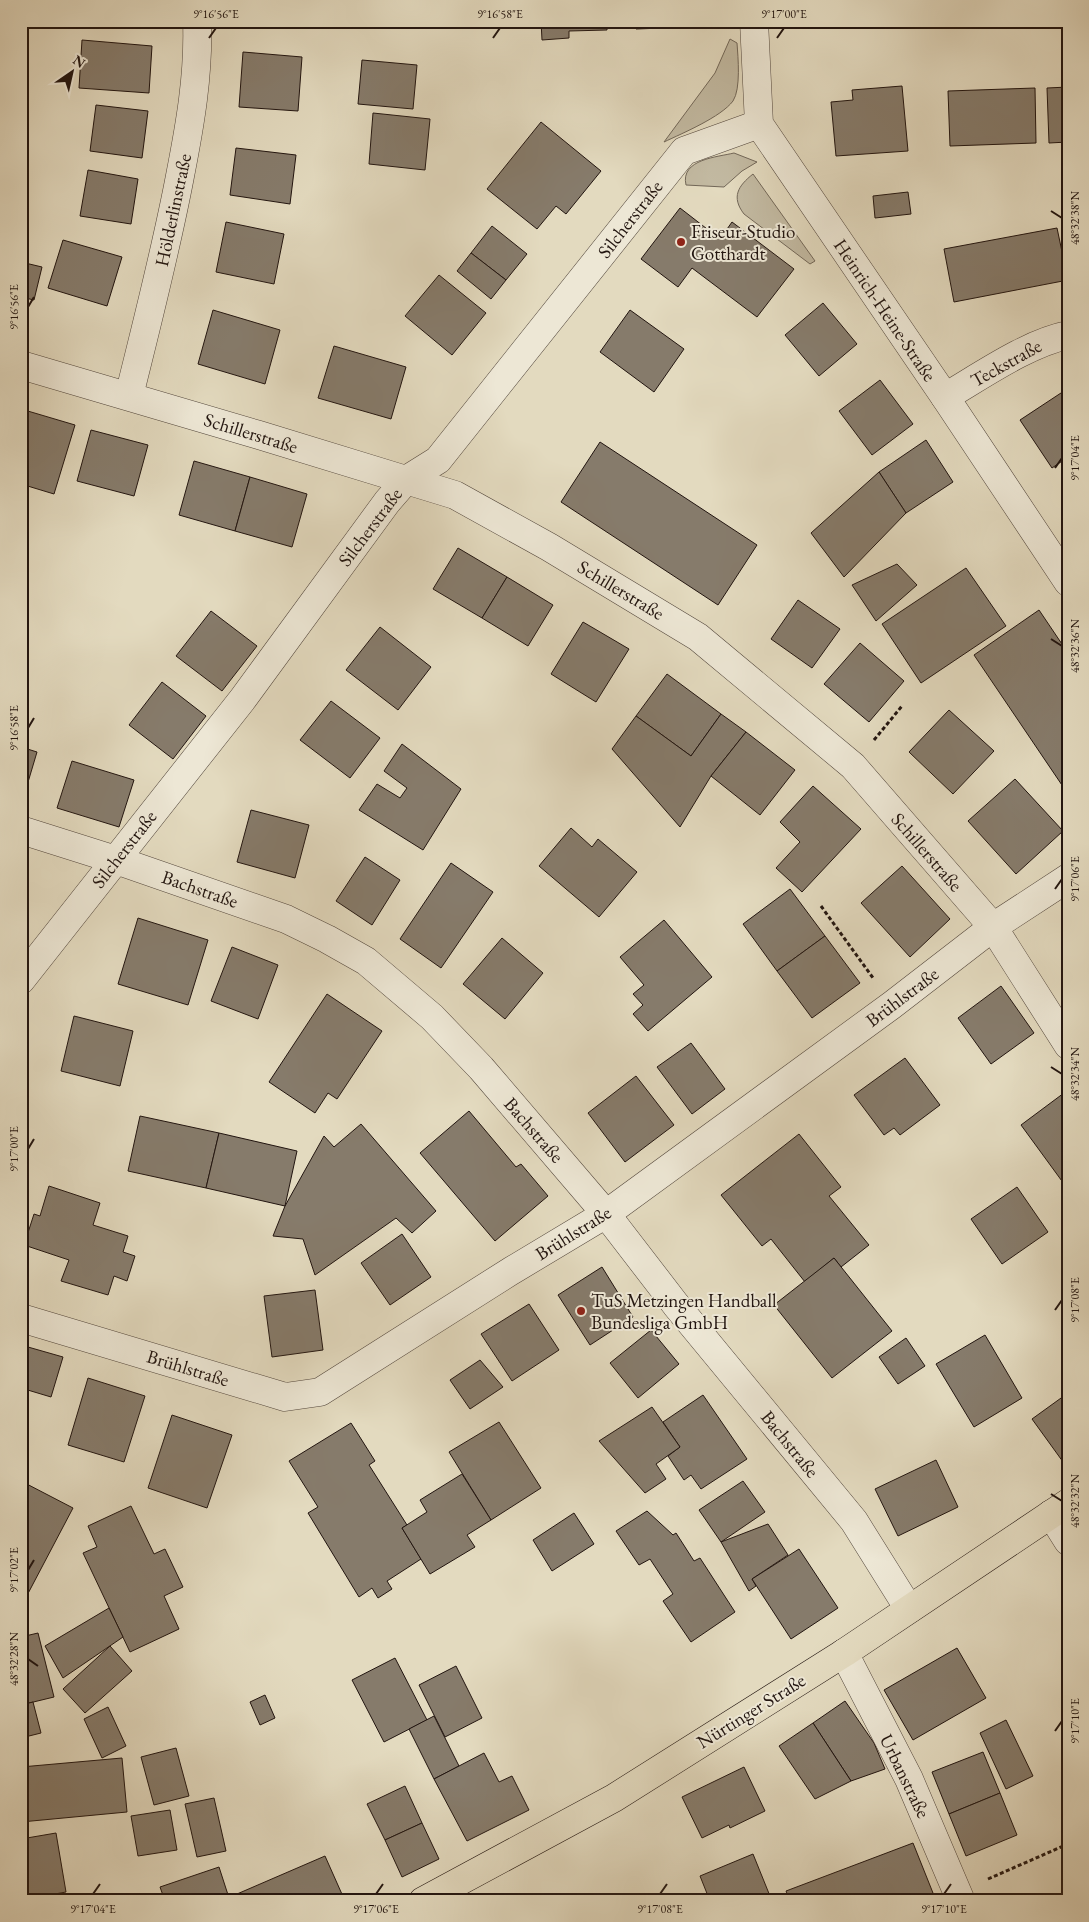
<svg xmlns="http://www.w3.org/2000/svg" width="1089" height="1922" viewBox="0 0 1089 1922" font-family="'EB Garamond',serif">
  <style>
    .green { fill: #c2b9a1; stroke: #726758 }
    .building { fill: #867b6b; stroke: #221510 }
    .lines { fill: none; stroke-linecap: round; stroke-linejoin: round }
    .minor-casing { stroke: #52463c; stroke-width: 29 }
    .major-casing { stroke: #221510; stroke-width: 29 }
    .path { stroke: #221510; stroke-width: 3; stroke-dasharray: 4 2.5; stroke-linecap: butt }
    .minor { stroke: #ede7d5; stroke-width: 28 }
    .major { stroke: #e3dabf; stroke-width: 28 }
    .ticks { fill: none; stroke: #221510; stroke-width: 2 }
    .poi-dot { fill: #8f2418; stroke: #ede7d5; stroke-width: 2 }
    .labels { text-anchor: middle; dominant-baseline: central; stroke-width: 4; stroke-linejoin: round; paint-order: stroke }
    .street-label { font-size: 19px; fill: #221510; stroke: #ede7d5 }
    .poi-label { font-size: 19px; fill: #221510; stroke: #ede7d5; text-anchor: start }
    .neatline { fill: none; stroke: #221510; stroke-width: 2 }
    .ticks-label { font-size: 12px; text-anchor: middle; fill: #221510 }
  </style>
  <rect width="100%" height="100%" fill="#e3dabf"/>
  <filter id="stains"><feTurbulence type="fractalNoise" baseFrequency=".004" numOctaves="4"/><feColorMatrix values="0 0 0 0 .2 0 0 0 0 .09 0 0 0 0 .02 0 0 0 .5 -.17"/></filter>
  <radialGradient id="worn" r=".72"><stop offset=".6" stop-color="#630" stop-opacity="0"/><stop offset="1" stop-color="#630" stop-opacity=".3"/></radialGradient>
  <g class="green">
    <path d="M730,39L737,43C738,57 741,89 733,101C721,117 683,133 664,142L715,73Z"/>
    <path d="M734,153L757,162L742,171L724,187L686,185C680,159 718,157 734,153Z"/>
    <path d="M753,174L815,261L810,264L744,214C731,197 738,186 753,174Z"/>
  </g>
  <g class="building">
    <path d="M541,21H607V30L569,31V38L542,40Z"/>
    <path d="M635,21H690V27L636,29Z"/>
    <path d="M1016,21H1068V26L1016,24Z"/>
    <path d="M82,40L152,46L149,93L79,88Z"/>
    <path d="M243,52L302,57L298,111L239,107Z"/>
    <path d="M362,60L417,65L413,109L358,104Z"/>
    <path d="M902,86L908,151L836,156L831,102L853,100L852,90Z"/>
    <path d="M1068,87V142L1049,143L1047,88Z"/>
    <path d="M1035,88L1036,143L950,146L948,91Z"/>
    <path d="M96,105L148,111L142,158L90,151Z"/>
    <path d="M373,113L430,119L425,170L369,164Z"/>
    <path d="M541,122L601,171L566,214L556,206L537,229L487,189Z"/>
    <path d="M236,148L296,155L290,204L230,195Z"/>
    <path d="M88,170L138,179L131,224L80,216Z"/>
    <path d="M908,192L911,214L875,218L873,196Z"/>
    <path d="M680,208L720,239L732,222L794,269L757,317L692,268L678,287L641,259Z"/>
    <path d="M226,222L284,234L274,284L216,272Z"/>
    <path d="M492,226L527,254L506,280L471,253Z"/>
    <path d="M1057,228L1068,280L954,302L944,249Z"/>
    <path d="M63,240L122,257L107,306L48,288Z"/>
    <path d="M471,253L506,280L491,299L457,271Z"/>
    <path d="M21,262L42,267L34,300L21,297Z"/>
    <path d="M439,275L486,313L452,355L405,316Z"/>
    <path d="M823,303L857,344L819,376L785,335Z"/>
    <path d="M213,310L280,330L265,384L198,364Z"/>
    <path d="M630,310L684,349L654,392L600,352Z"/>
    <path d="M334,346L406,367L391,419L318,398Z"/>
    <path d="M880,380L913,424L872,455L839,411Z"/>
    <path d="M1064,391L1068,396V457L1052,468L1020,420Z"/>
    <path d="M21,409L75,425L54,494L21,484Z"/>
    <path d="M91,430L148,445L134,496L77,481Z"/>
    <path d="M926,440L953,482L906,513L879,472Z"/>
    <path d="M600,442L757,545L718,605L561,502Z"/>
    <path d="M194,461L250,477L235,531L179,515Z"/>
    <path d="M879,472L906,513L844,577L811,533Z"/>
    <path d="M250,477L307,494L292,547L235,531Z"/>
    <path d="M458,548L507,577L482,618L433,589Z"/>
    <path d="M897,564L917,585L876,621L852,585Z"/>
    <path d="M966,568L1006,626L921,683L882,624Z"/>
    <path d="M507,577L553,605L528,646L482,618Z"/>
    <path d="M798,600L840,629L812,668L771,639Z"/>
    <path d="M1039,610L1068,653V794L974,655Z"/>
    <path d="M211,611L257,646L222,691L176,656Z"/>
    <path d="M583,622L629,649L596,702L551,674Z"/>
    <path d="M380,627L431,667L398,710L346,670Z"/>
    <path d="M860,643L904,681L869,722L824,684Z"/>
    <path d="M667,674L721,714L691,756L636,716Z"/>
    <path d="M162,682L206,716L173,759L129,725Z"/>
    <path d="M331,701L380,738L350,778L300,740Z"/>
    <path d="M949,710L994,751L953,794L909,752Z"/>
    <path d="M721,714L746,732L711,776L680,827L612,749L636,716L691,756Z"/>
    <path d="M746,732L795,770L760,815L711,776Z"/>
    <path d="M402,744L461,789L423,850L359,810L377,784L400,798L407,788L384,771Z"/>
    <path d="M21,747L37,752L23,799L21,798Z"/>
    <path d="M72,761L134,780L119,827L57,808Z"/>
    <path d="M1015,779L1063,831L1016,874L968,821Z"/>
    <path d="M813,786L861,829L802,892L776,868L800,842L780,822Z"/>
    <path d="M251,810L309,825L295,878L237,862Z"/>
    <path d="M571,828L592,847L598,839L637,872L599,917L539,866Z"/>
    <path d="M365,857L400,880L372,925L336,901Z"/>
    <path d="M451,863L493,892L441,968L400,939Z"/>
    <path d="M902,866L950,919L910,957L861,903Z"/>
    <path d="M790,889L825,936L777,971L743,924Z"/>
    <path d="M138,918L208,940L188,1005L118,984Z"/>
    <path d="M664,920L712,977L648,1031L633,1014L643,1005L633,994L644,985L620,957Z"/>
    <path d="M825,936L860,983L812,1018L777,971Z"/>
    <path d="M502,938L543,973L505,1019L463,984Z"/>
    <path d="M232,947L278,965L258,1019L211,1001Z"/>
    <path d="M1001,986L1034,1033L991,1064L958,1018Z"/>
    <path d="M327,994L382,1031L337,1099L328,1093L315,1113L269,1082Z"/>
    <path d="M74,1016L133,1031L120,1086L61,1071Z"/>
    <path d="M691,1043L725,1089L692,1114L657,1067Z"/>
    <path d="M905,1058L940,1105L900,1135L894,1128L884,1135L854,1095Z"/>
    <path d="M636,1076L674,1125L625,1162L588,1113Z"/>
    <path d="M1068,1090V1188H1067L1021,1125Z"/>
    <path d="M469,1111L516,1167L521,1164L548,1196L495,1241L420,1153Z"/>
    <path d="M140,1116L219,1133L206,1188L128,1171Z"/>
    <path d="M361,1124L436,1211L412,1233L396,1218L315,1275L303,1239L273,1236L285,1206L324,1136L334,1147Z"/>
    <path d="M219,1133L297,1151L285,1206L206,1188Z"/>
    <path d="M799,1134L841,1187L829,1196L869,1245L841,1267L834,1258L805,1282L771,1239L762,1246L721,1195Z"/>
    <path d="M49,1186L100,1203L93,1225L128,1236L123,1252L135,1256L127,1281L114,1276L108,1295L61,1281L69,1260L24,1245L34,1214L40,1216Z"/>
    <path d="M1017,1187L1048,1232L1002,1264L971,1219Z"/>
    <path d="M402,1234L431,1277L390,1305L361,1263Z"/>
    <path d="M834,1258L892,1331L832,1378L774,1305Z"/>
    <path d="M602,1267L633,1317L590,1345L558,1295Z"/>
    <path d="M315,1290L323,1350L272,1357L264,1296Z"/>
    <path d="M529,1304L559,1350L512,1381L481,1334Z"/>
    <path d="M651,1330L679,1364L638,1398L610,1363Z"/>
    <path d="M985,1335L1022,1398L974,1427L936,1364Z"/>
    <path d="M906,1338L925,1366L898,1384L879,1357Z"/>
    <path d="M21,1345L63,1357L51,1397L21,1388Z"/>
    <path d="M480,1360L503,1387L470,1409L450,1380Z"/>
    <path d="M88,1378L145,1396L124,1462L68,1445Z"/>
    <path d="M1068,1393V1465L1066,1466L1032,1419Z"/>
    <path d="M703,1395L747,1459L701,1489L691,1475L684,1480L668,1456L680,1447L663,1422Z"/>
    <path d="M652,1407L680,1447L656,1464L666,1479L645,1493L599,1441Z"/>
    <path d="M172,1415L232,1435L207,1508L148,1488Z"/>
    <path d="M499,1422L541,1488L491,1520L449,1452Z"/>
    <path d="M351,1423L375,1461L369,1465L407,1525L402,1528L421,1559L387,1581L392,1589L378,1598L372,1588L359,1597L308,1513L318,1507L289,1461Z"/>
    <path d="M936,1460L958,1507L898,1536L875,1489Z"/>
    <path d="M462,1474L491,1520L467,1535L475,1547L430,1574L402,1528L427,1512L420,1500Z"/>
    <path d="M21,1481L73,1508L23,1603L21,1602Z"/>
    <path d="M743,1481L765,1512L721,1542L699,1510Z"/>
    <path d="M131,1506L154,1554L165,1549L183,1587L164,1596L179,1629L130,1652L83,1553L97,1547L88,1526Z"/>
    <path d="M647,1511L673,1535L676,1533L694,1561L700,1558L735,1612L691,1642L663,1601L673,1594L650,1559L639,1565L616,1531Z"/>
    <path d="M574,1513L594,1544L552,1571L533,1540Z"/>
    <path d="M768,1524L788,1555L752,1579L756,1586L749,1591L721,1542Z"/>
    <path d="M799,1549L838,1608L791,1639L752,1579Z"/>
    <path d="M109,1608L123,1637L63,1678L45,1646Z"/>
    <path d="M38,1633L54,1697L21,1705V1637Z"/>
    <path d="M110,1646L132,1671L85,1713L63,1689Z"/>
    <path d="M957,1648L986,1698L913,1740L884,1690Z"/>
    <path d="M395,1658L427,1720L384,1742L352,1680Z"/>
    <path d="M456,1666L482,1718L445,1737L419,1685Z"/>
    <path d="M265,1695L275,1718L260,1725L250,1702Z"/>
    <path d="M845,1701L874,1743L885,1769L851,1781L813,1723Z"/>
    <path d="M33,1702L41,1733L21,1738V1705Z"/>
    <path d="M108,1707L126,1746L102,1758L84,1719Z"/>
    <path d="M434,1716L459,1766L434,1779L409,1729Z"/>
    <path d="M1006,1720L1033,1776L1006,1789L980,1733Z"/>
    <path d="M813,1723L851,1781L815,1799L779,1746Z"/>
    <path d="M176,1748L189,1796L154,1805L141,1757Z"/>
    <path d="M983,1752L1000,1793L949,1814L932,1772Z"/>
    <path d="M484,1753L499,1782L512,1776L529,1810L467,1841L434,1779Z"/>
    <path d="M122,1758L127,1812L21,1822V1767Z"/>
    <path d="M744,1767L765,1811L730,1828L729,1825L702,1838L682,1797Z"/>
    <path d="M405,1786L422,1823L385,1840L367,1804Z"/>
    <path d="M1000,1793L1017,1835L966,1856L949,1814Z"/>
    <path d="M214,1798L226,1851L197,1857L185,1804Z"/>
    <path d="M170,1810L177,1850L138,1856L131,1816Z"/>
    <path d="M422,1823L439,1859L402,1877L385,1840Z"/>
    <path d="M56,1833L66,1892L44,1896V1901H21V1839Z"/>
    <path d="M913,1843L933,1893L914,1901H790L786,1891Z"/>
    <path d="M753,1854L772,1901H710L700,1876Z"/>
    <path d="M325,1856L345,1901H240L237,1894Z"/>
    <path d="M219,1867L230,1901H165L160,1887Z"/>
  </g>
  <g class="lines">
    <g class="minor-casing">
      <g id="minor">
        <path d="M754,21L759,124L945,397L1068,582"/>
        <path d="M21,365L259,435L455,495L549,547L698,637L853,766L993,927L1068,1045"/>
        <path d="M129,396C147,323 166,250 180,176C190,125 199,74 197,21"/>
        <path d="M945,397C981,376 1028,343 1068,335"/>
        <path d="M21,830L116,860L286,919L327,939L366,961L432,1017L481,1068L606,1214L676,1305L854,1521L909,1609"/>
        <path d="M21,980L242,700L387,502L406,480L438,460L684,151L759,124"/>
        <path d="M21,1318L285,1397L320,1392L511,1271L606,1214L892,1005L993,927L1068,878"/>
        <path d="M1051,1514L1068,1541"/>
        <path d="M844,1653L909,1779L961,1901"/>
      </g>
    </g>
    <g class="major-casing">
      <path id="major" d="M423,1901L614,1798L844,1653L1068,1503"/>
    </g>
    <g class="path">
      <path d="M874,740L902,706"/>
      <path d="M821,906L873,978"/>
      <path d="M988,1879L1068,1844"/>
    </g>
    <use href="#minor" class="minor"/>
    <use href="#major" class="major"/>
  </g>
  <path class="ticks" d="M209,38L216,28M493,38L500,28M777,38L784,28M1051,211L1062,218M28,307L34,297M1055,468L1062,458M1051,639L1062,646M28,728L34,718M1055,889L1062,879M1051,1067L1062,1074M28,1149L34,1139M1055,1310L1062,1300M1051,1494L1062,1501M28,1570L34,1560M28,1659L38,1666M1055,1731L1062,1721M93,1894L100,1884M376,1894L383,1884M660,1894L667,1884M944,1894L951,1884"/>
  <g class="poi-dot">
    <circle cx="681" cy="242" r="5"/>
    <circle cx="581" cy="1311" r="5"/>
  </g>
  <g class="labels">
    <g class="street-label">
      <text transform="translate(173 210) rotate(-78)">Hölderlinstraße</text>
      <text transform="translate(630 219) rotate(-52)">Silcherstraße</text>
      <text transform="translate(885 310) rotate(56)">Heinrich-Heine-Straße</text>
      <text transform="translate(1006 363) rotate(-29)">Teckstraße</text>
      <text transform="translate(251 433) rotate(17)">Schillerstraße</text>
      <text transform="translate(370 527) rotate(-53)">Silcherstraße</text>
      <text transform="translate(621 590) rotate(31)">Schillerstraße</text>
      <text transform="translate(124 849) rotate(-52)">Silcherstraße</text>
      <text transform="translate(927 852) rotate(49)">Schillerstraße</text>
      <text transform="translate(200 889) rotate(19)">Bachstraße</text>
      <text transform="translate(902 997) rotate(-37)">Brühlstraße</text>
      <text transform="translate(534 1130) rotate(49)">Bachstraße</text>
      <text transform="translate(573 1233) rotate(-32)">Brühlstraße</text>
      <text transform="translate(188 1368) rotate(17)">Brühlstraße</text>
      <text transform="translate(790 1444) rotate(51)">Bachstraße</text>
      <text transform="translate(751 1711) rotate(-32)">Nürtinger Straße</text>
      <text transform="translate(905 1776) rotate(64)">Urbanstraße</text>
    </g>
    <g class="poi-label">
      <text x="691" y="231">Friseur-Studio<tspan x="691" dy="22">Gotthardt</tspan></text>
      <text x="591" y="1300">TuS Metzingen Handball<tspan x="591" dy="22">Bundesliga GmbH</tspan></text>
    </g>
  </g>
  <rect width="1089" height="1922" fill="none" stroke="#e3dabf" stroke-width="55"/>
  <g transform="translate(72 72) rotate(34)" stroke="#ede7d5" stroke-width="4" paint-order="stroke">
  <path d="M0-4L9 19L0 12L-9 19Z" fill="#221510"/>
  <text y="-8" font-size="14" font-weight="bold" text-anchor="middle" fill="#221510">N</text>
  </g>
  <rect x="28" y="28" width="1034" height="1866" class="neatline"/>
  <g class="ticks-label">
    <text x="216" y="18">9°16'56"E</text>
    <text x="500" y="18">9°16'58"E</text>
    <text x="784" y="18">9°17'00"E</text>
    <text transform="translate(1075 218) rotate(-90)" y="4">48°32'38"N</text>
    <text transform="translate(14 307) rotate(-90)" y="4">9°16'56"E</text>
    <text transform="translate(1075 458) rotate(-90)" y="4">9°17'04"E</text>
    <text transform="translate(1075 646) rotate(-90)" y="4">48°32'36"N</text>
    <text transform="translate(14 728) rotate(-90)" y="4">9°16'58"E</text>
    <text transform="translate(1075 879) rotate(-90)" y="4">9°17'06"E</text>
    <text transform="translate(1075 1074) rotate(-90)" y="4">48°32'34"N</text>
    <text transform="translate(14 1149) rotate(-90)" y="4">9°17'00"E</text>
    <text transform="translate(1075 1300) rotate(-90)" y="4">9°17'08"E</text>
    <text transform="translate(1075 1501) rotate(-90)" y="4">48°32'32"N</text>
    <text transform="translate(14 1570) rotate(-90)" y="4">9°17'02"E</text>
    <text transform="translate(14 1659) rotate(-90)" y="4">48°32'28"N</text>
    <text transform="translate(1075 1721) rotate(-90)" y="4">9°17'10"E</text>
    <text x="93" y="1913">9°17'04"E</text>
    <text x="376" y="1913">9°17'06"E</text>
    <text x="660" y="1913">9°17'08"E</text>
    <text x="944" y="1913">9°17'10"E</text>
  </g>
  <rect width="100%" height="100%" filter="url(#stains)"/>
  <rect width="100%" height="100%" fill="url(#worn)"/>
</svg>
